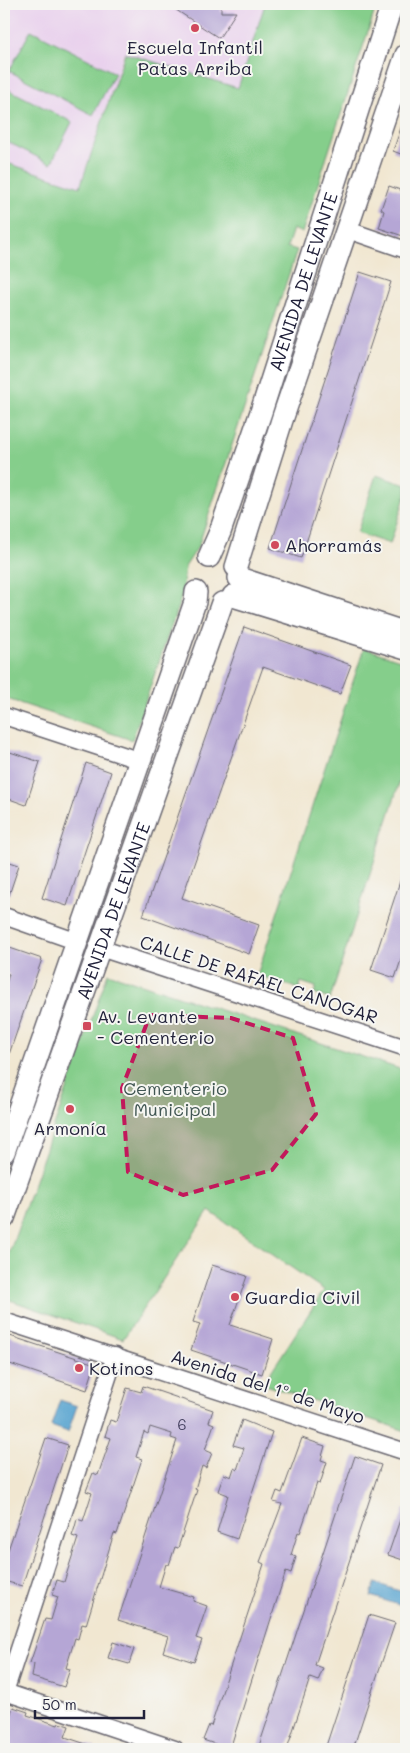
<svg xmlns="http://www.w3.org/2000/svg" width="410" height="1753" viewBox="0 0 410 1753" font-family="Mali,sans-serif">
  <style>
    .built { fill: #e9d1ed }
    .green { fill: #85ce8b; stroke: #547863 }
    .water { fill: #58a4d0; stroke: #3d6386 }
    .building { fill: #b5a6d5 }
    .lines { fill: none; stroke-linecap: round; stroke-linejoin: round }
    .minor-casing { stroke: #6a6770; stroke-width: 19 }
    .tertiary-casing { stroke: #6a6770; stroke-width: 24 }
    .minor { stroke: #fff; stroke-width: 16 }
    .tertiary { stroke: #fff; stroke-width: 21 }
    .marked { fill: #c2185b; fill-opacity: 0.2; stroke: #c2185b; stroke-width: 4; stroke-dasharray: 10 6; stroke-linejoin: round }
    .poi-dot { fill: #d1495b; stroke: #f6f6f2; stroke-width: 2 }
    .labels { text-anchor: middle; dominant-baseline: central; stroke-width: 4; stroke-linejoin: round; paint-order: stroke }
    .number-label { font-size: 15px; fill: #474362 }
    .poi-label { font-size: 18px; fill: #22223b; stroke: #f6f6f2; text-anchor: start }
    .street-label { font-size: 18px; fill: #22223b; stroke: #f6f6f2 }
    .park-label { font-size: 18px; fill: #405653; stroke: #f6f6f2 }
  </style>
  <rect width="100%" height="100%" fill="#f6f6f2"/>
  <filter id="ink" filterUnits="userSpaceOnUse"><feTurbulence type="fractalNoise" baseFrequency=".02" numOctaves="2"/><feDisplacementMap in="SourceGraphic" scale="10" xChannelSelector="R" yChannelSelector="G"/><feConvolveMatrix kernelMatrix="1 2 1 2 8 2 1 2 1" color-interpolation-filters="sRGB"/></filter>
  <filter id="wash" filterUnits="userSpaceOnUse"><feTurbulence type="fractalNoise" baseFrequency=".0096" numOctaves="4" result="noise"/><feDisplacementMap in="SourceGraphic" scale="20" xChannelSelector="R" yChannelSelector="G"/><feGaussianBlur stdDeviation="1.12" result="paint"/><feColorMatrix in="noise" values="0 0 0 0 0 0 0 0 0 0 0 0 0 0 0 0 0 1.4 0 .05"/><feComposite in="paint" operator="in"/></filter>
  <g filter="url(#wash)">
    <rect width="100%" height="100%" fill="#f1e7d1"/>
    <path class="built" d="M4,4H265L238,88L124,53L80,187L4,162Z"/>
    <g class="green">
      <path d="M265,4H377L302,233L293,229L287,247L297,250L198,547L185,567L182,595L132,740L4,698V162L80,187L125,53L238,88Z"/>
      <path d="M31,30L115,73L93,115L9,71Z"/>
      <path d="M4,87L72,122L51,164L4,140Z"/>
      <path d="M376,475L406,485V494L390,544L357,533Z"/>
      <path d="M364,648L406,662V762L330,999L314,994L316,987L301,982L299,989L257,975Z"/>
      <path d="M108,973L406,1071V1431L263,1384L324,1290L209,1211L123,1339L4,1298V1268Z"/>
      <path d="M71,986L75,987L4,1187V1176Z"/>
    </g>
    <g class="water">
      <path d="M60,1400L77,1406L68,1432L51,1426Z"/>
      <path d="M375,1583L406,1593L402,1606L371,1596Z"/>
    </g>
    <g id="blocks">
      <g class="building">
        <path d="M167,4H221V12H236L219,38Z"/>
        <path d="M404,119H406V156L393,151Z"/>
        <path d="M389,186L406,192V226L403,236L379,228L384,211L381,209Z"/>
        <path d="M360,272L391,282L301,558L270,548Z"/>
        <path d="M244,627L351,665L340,694L263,667L182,898L259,925L249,954L143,916Z"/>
        <path d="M4,750L40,762L26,805L4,797Z"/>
        <path d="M86,763L111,772L67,906L42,898Z"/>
        <path d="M4,860L19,865L6,904L4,903Z"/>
        <path d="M404,869H406V945L395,978L371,970Z"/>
        <path d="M4,946L42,959L6,1063H4V990L9,974L4,973Z"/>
        <path d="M212,1265L247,1276L230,1325L273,1339L262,1374L191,1350L200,1324L193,1322Z"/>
        <path d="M4,1334L95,1364L87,1390L4,1362Z"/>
        <path d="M143,1386L213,1410L209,1422L214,1424L205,1450L212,1453L206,1468L202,1466L195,1489L197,1490L178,1548L175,1547L169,1565L166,1564L159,1587L194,1597L193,1601L207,1606L196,1638L202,1640L194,1662L163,1652L168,1636L118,1620L177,1440L171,1438L172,1434L150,1427L148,1434L144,1432L136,1457L142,1459L117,1534L114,1533L86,1625L82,1624L78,1639L75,1638L66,1668L70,1669L64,1687L32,1677L34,1664L30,1663L45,1619L51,1620L58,1597L52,1595L57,1580L64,1582L78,1538L72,1536L75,1527L77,1519L83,1521L92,1493L86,1491L90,1481L93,1473L98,1475L111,1438L105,1436L110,1420L116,1422L127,1388L141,1392Z"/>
        <path d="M242,1420L272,1432L237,1539L217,1532L228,1495L218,1491L224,1474L231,1477L234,1468L237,1470L244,1448L233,1445Z"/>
        <path d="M46,1438L68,1445L22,1586L4,1581V1549L8,1550Z"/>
        <path d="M302,1438L325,1446L321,1460L327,1462L320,1484L317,1483L300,1533L298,1532L291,1555L296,1557L291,1573L286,1571L230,1749L203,1740L209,1725L211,1726L264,1564L260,1562L282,1504L273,1502L277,1491L282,1493Z"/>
        <path d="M355,1456L381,1465L315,1665L323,1668L318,1681L310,1678L287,1749H258Z"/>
        <path d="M404,1508H406V1561L388,1555Z"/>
        <path d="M369,1615L395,1623L373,1688L353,1749H325Z"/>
        <path d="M113,1642L134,1649L129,1664L108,1658Z"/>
        <path d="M13,1707L28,1712L27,1715L58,1725L59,1723L69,1726L65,1737L95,1747V1749H4V1734Z"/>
      </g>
    </g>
  </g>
  <g filter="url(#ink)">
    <use href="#blocks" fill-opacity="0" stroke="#6a6770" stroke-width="1"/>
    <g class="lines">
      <g class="minor-casing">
        <g id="minor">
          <path d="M348,230L406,250"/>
          <path d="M4,716L141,761"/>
          <path d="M4,916L78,942"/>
          <path d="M100,948L406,1048"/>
          <path d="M4,1321L406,1452"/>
          <path d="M5,1692L175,1749"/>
          <path d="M4,1695L115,1356"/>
        </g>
      </g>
      <g class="tertiary-casing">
        <g id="tertiary">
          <path id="s1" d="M209,557L220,532L261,412L392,4"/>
          <path d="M236,567L282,420L406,55"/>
          <path d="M239,578L406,633"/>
          <path d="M233,596L406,649"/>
          <path d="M4,1152L195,602L196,592"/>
          <path id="s2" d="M4,1218L222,603"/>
        </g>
      </g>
      <use href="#minor" class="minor"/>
      <use href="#tertiary" class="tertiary"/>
    </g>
  </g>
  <path class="marked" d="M150,1015L231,1018L293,1038L316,1114L272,1170L183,1195L128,1172L122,1088Z"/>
  <g class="poi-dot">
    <circle cx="195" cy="28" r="5"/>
    <circle cx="275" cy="545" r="5"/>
    <rect x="82" y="1021" width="10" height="10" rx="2.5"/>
    <circle cx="70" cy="1109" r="5"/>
    <circle cx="235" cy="1297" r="5"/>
    <circle cx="79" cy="1368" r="5"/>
  </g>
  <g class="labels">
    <g class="number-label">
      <text x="182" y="1424">6</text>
    </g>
    <g class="poi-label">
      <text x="195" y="47" text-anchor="middle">Escuela Infantil<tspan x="195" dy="21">Patas Arriba</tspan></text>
      <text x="285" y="545">Ahorramás</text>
      <text x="97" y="1016">Av. Levante<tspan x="97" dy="21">- Cementerio</tspan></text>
      <text x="70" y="1128" text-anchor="middle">Armonía</text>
      <text x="245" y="1297">Guardia Civil</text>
      <text x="89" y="1368">Kotinos</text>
    </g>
    <g class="street-label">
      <text stroke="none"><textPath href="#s1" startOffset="291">AVENIDA DE LEVANTE</textPath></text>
      <text stroke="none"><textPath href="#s2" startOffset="326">AVENIDA DE LEVANTE</textPath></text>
      <text transform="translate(259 979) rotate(18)">CALLE DE RAFAEL CANOGAR</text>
      <text transform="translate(268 1386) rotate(18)">Avenida del 1º de Mayo</text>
    </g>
    <g class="park-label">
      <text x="175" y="1088">Cementerio<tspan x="175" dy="21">Municipal</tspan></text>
    </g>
  </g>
  <rect width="410" height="1753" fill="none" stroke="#f6f6f2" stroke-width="20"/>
  <path d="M35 1710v8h109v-8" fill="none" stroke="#22223b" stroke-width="2.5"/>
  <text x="42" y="1710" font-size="15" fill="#22223b" stroke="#f6f6f2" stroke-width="4" paint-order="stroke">50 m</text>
</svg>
